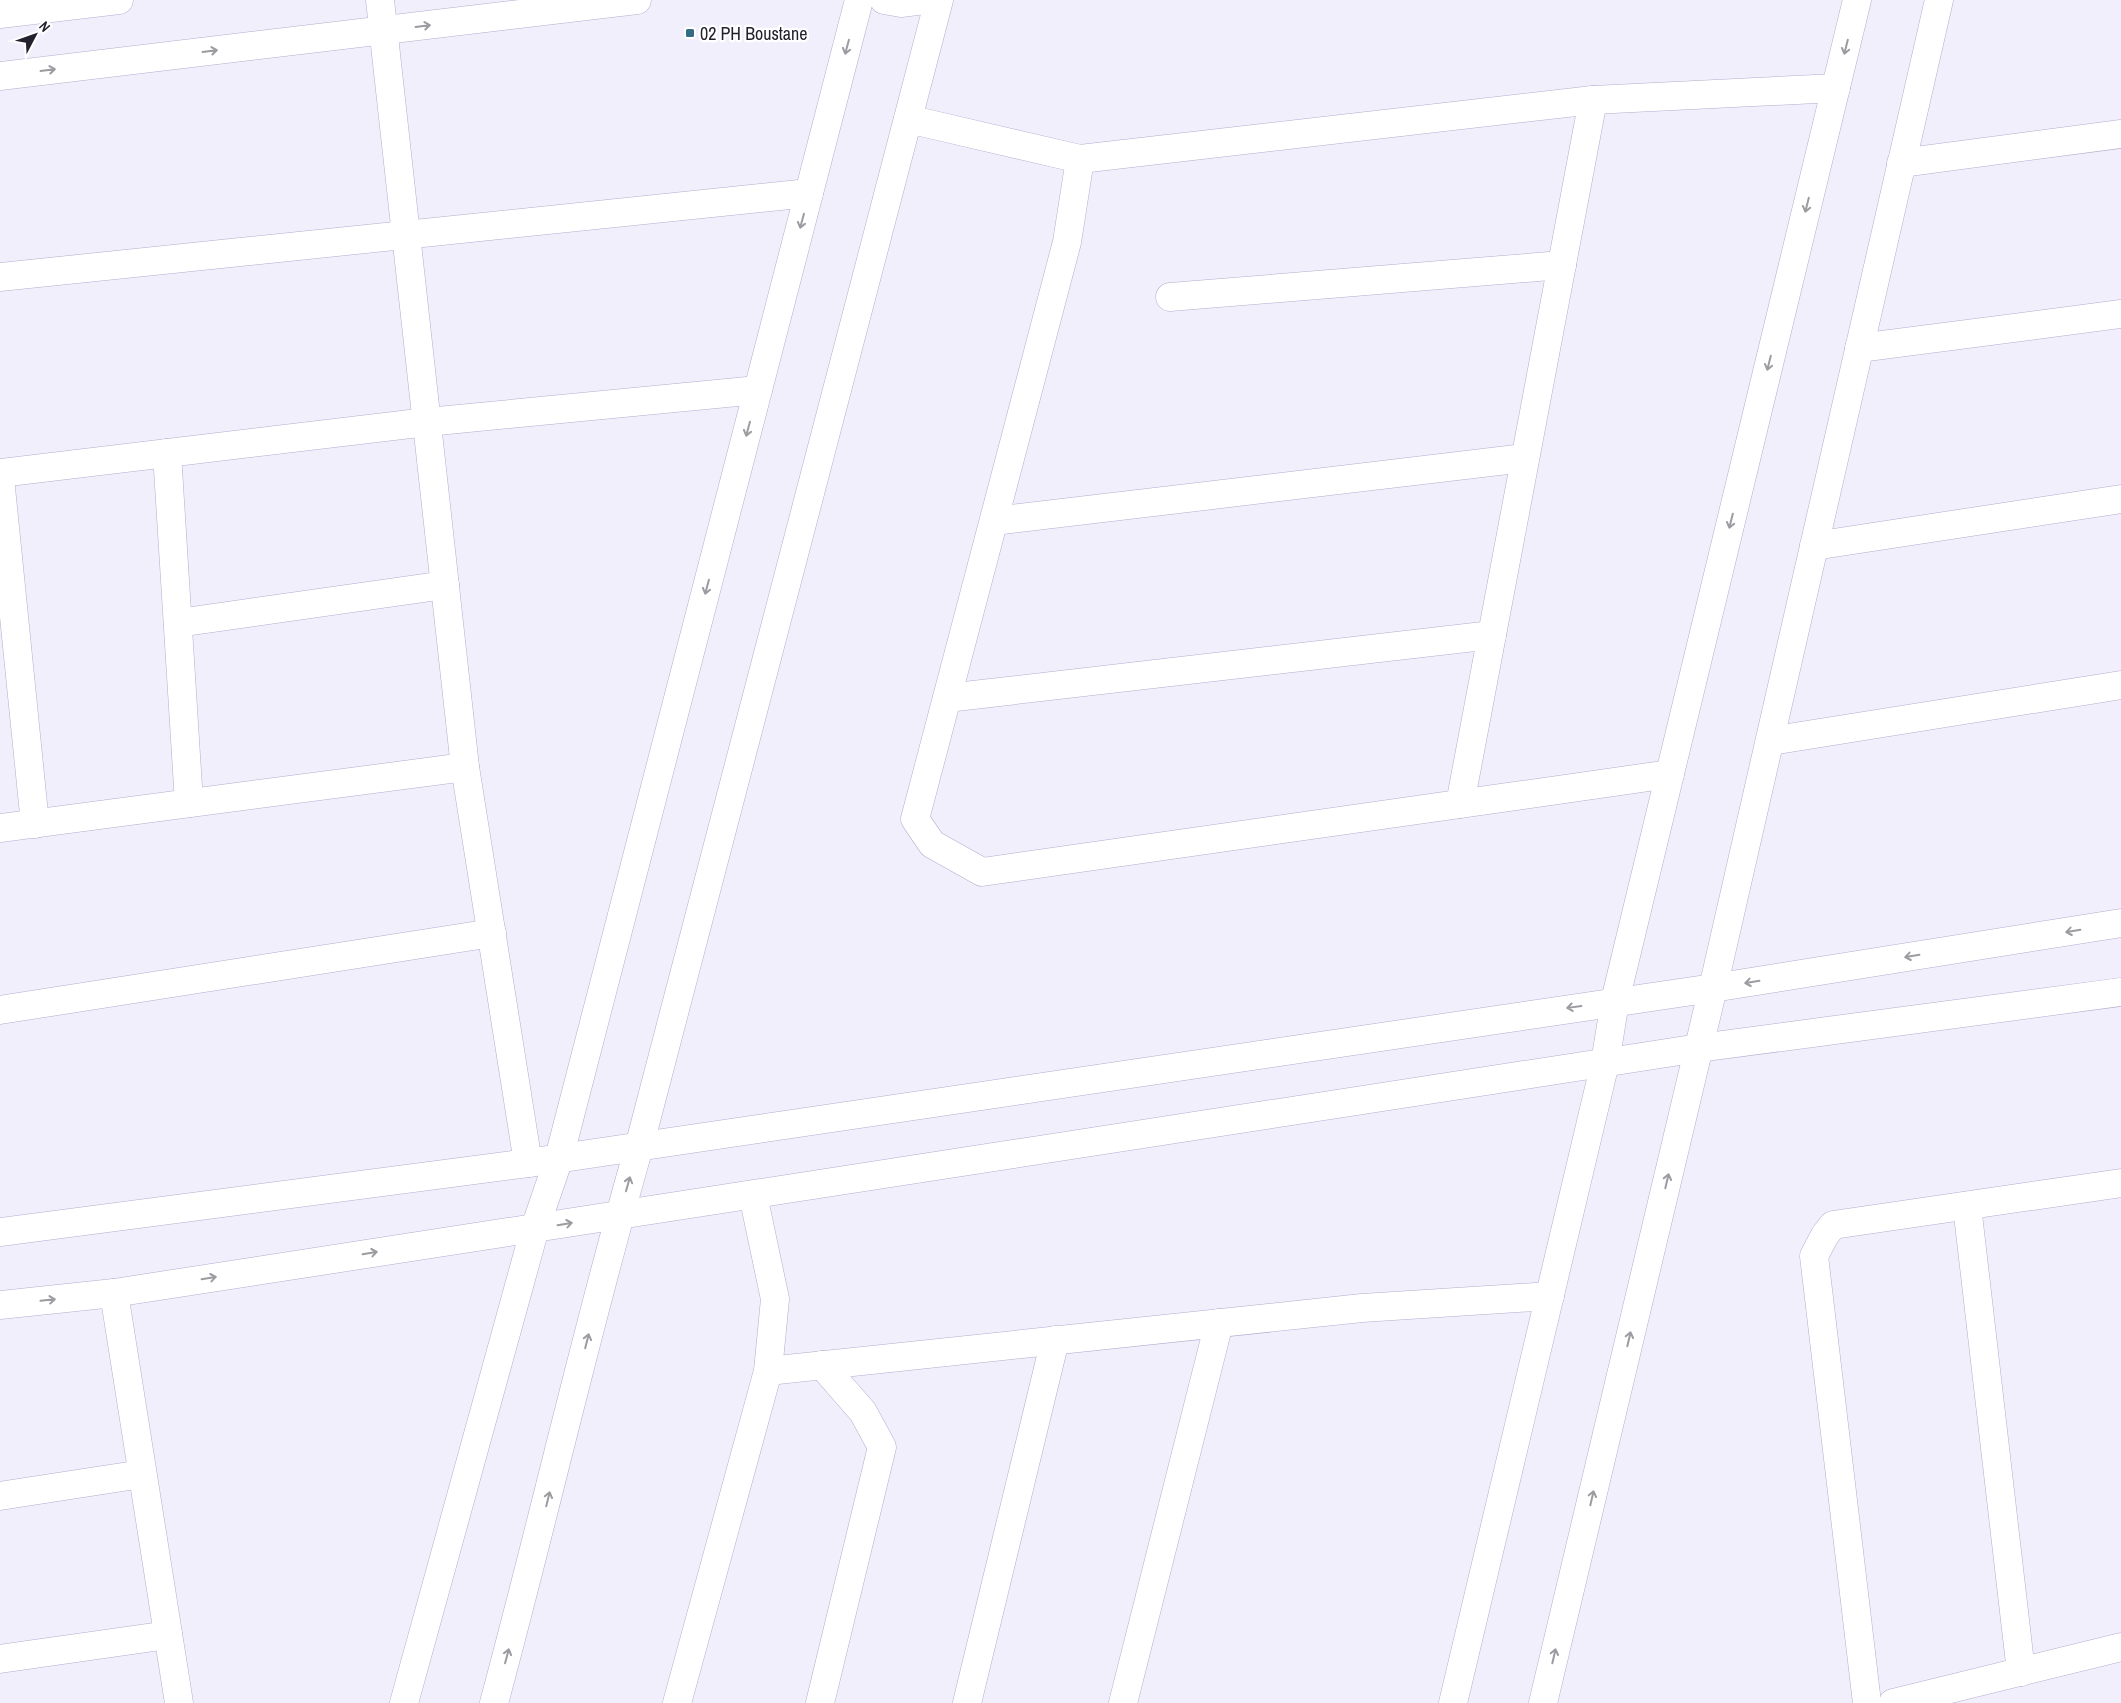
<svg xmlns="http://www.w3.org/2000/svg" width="2121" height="1703" viewBox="0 0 2121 1703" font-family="'Archivo Narrow',sans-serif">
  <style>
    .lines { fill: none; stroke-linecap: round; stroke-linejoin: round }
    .minor-casing { stroke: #b4acce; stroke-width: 29 }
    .minor { stroke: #fff; stroke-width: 28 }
    .oneway { stroke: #9c9ba0 }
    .poi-dot { fill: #326c85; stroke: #fff; stroke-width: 2 }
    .labels { text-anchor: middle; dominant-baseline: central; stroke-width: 4.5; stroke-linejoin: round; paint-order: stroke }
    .poi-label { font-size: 18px; fill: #24202d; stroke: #fff; text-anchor: start }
  </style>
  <rect width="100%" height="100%" fill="#f2effd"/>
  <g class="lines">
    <g class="minor-casing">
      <g id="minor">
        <path d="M380,0L465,767L528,1163"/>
        <path d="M884,0L901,3L924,0"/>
        <path d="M0,14L119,0"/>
        <path d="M0,76L637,0"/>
        <path d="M908,119L1080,159L1067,242L915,819L932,844L982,872L1670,774"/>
        <path d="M1080,159L1593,100L1836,88"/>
        <path d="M1901,163L2121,134"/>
        <path d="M0,277L809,193"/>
        <path d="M1170,297L1562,265"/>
        <path d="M1859,348L2121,314"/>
        <path d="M167,453L189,803"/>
        <path d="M0,473L427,422L758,390"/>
        <path d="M0,478L35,824"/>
        <path d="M994,521L1525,458"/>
        <path d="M1814,546L2121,499"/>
        <path d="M178,623L445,585"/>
        <path d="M947,698L1492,635"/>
        <path d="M1770,741L2121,685"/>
        <path d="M1460,804L1593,100"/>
        <path d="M0,828L465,767"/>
        <path d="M0,1010L492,933"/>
        <path d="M1967,1206L2021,1672"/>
        <path d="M0,1232L528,1163L1713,988L2121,923"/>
        <path d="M114,1293L179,1703"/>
        <path d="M0,1305L114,1293L1699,1048L2121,992"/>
        <path d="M768,1371L1362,1308L1550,1296"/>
        <path d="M0,1496L142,1474"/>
        <path d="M0,1659L168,1635"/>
        <path d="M404,1703L535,1228L559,1158L859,0"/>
        <path d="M494,1703C544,1518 586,1331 639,1147L939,0"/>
        <path d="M677,1703L768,1371L775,1299L753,1195"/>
        <path d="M820,1703L882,1447L863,1412L822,1365"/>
        <path d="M967,1703L1055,1340"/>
        <path d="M1123,1703L1219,1323"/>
        <path d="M1453,1703L1605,1063L1615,1001L1857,0"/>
        <path d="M1543,1703L1713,988L1939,0"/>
        <path d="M1867,1703L1814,1256L1825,1235L1833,1225L2121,1183"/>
        <path d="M1893,1703L2121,1647"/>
      </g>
    </g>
    <use href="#minor" class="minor"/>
  </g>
  <defs><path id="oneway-shaft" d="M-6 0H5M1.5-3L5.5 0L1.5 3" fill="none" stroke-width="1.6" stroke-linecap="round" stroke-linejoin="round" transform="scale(1.25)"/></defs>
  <g class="oneway">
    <use href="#oneway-shaft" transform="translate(423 26) rotate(-7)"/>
    <use href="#oneway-shaft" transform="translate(847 47) rotate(105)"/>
    <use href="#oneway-shaft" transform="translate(1846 47) rotate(104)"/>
    <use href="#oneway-shaft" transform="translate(210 51) rotate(-7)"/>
    <use href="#oneway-shaft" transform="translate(48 70) rotate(-7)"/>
    <use href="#oneway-shaft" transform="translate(1807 205) rotate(104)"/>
    <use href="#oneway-shaft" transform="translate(802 221) rotate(105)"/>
    <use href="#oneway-shaft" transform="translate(1769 363) rotate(104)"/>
    <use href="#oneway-shaft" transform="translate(748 429) rotate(105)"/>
    <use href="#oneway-shaft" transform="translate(1731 521) rotate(104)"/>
    <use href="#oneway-shaft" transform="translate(707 587) rotate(105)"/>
    <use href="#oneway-shaft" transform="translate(2073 931) rotate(171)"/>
    <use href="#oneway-shaft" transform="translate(1912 956) rotate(171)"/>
    <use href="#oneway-shaft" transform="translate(1752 982) rotate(171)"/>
    <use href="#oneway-shaft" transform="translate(1574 1007) rotate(172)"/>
    <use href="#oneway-shaft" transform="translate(1667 1181) rotate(-77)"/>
    <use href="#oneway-shaft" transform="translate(628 1184) rotate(-74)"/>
    <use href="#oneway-shaft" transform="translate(565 1224) rotate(-9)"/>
    <use href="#oneway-shaft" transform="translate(370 1253) rotate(-9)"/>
    <use href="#oneway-shaft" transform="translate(209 1278) rotate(-9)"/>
    <use href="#oneway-shaft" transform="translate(48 1300) rotate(-6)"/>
    <use href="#oneway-shaft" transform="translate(1629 1339) rotate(-77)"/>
    <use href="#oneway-shaft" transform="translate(587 1341) rotate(-76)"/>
    <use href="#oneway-shaft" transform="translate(1592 1498) rotate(-77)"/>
    <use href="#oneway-shaft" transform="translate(548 1499) rotate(-76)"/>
    <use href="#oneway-shaft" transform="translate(507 1656) rotate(-75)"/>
    <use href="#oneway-shaft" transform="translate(1554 1656) rotate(-77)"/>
  </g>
  <rect class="poi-dot" x="685" y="28" width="10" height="10" rx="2.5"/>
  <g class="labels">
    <g class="poi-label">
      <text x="700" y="33">02 PH Boustane</text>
    </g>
  </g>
  <g transform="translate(35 35) rotate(49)" stroke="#ffffff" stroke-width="4" paint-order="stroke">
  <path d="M0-4L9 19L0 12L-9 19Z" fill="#24202d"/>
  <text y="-8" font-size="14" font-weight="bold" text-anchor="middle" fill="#24202d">N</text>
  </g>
</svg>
